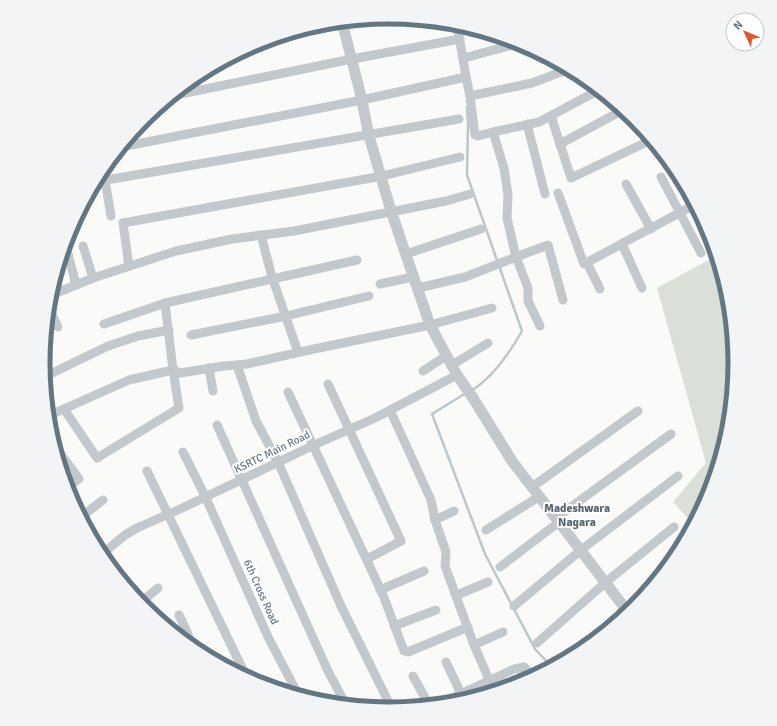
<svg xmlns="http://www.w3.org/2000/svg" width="777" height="726" viewBox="0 0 777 726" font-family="Signika,sans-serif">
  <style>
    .green { fill: #dadfd7 }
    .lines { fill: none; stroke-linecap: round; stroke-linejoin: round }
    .stream { stroke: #bbc7cb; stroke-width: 2.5 }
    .minor { stroke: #c3c8cc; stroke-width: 9 }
    .tertiary { stroke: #c3c8cc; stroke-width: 11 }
    .labels { text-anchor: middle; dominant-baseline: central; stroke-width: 4; stroke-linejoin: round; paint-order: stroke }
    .street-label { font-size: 11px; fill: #657683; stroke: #fff }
    .neighbourhood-label { font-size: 12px; font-weight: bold; fill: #57646e; stroke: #fff }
    .rim { fill: none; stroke: #657683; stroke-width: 5 }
  </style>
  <rect width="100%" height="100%" fill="#fafaf8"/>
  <path class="green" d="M716,256L728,296L734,363L728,431L708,496L693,524L673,502L706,463L657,288Z"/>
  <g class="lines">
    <g class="stream">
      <path d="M467,107L468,124L467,175L522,331C509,354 493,377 471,391"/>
      <path d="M466,393L432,414L485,554L535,649L551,666"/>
    </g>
    <g class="minor">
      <path d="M457,24L466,77"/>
      <path d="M462,56L468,57L519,43"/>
      <path d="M171,96L352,59L460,39"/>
      <path d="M470,96L475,135L478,136L493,132"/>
      <path d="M551,116L571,178L651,140"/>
      <path d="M527,124L545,194"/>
      <path d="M560,144L623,110"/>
      <path d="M121,147L362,100L466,77L470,96L532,83L569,69"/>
      <path d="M103,168L111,216"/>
      <path d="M661,177L701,253"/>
      <path d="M95,182L459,119"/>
      <path d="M626,184L651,229"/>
      <path d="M558,193L584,264L694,205"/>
      <path d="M261,235L272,277L298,352"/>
      <path d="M65,242L76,285"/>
      <path d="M622,244L642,288"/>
      <path d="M83,246L93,278"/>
      <path d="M406,254L481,229"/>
      <path d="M587,263L600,289"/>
      <path d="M129,266L123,223L382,176L460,157"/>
      <path d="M380,284L413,277"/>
      <path d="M418,288L465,277L516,257L507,218L508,195L504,168L493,132L539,122L599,90"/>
      <path d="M49,296L93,278L176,251L232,239L294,231L446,201L470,194"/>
      <path d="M48,306L58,327"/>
      <path d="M104,324L165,303L357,260"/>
      <path d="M540,326L528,301V288L516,257L548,245L563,300"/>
      <path d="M191,335L286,316L369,296"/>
      <path d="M237,365L256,421L278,462L341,606L392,709"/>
      <path d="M452,365L488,343"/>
      <path d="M209,368L213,391"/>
      <path d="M423,371L446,356"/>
      <path d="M44,377L108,346L138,336L169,330"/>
      <path d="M328,384L401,541L367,559"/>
      <path d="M288,392L370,567L383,595L404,651L408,652L468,627"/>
      <path d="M64,409L97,458L179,408L173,370L165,303"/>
      <path d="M390,410L431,500L435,520L446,552L445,566L474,645L494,691"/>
      <path d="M48,416L129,380L173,370L180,373L224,366L247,364L314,349L430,325L492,308"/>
      <path d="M217,425L328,671L346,705"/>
      <path d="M54,445L79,479L67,488"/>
      <path d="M183,452L205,496L269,639L299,696"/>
      <path d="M147,471L247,678"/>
      <path d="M532,487L638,411"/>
      <path d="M81,517L103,500"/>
      <path d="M556,518L671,434"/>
      <path d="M435,520L454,511"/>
      <path d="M486,530L540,496"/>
      <path d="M101,555L125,535L137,528L178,510L314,445L375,418L457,375"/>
      <path d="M500,567L559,522"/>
      <path d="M380,590L424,571"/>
      <path d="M457,595L488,582"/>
      <path d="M140,603L158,588"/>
      <path d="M514,606L581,550L678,476"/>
      <path d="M179,615L187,632"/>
      <path d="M394,626L436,610"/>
      <path d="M180,638L187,632L192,647"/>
      <path d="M537,643L606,582L674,527"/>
      <path d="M474,645L503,632"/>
      <path d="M446,662L464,700"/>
      <path d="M413,676L429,705"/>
      <path d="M439,704L514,669L524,667L533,676"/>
    </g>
    <path class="tertiary" d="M342,22L361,96L369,136L391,211L430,325L457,375L473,398L512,461L628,612"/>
  </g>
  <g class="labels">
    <g class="street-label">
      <text transform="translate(272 452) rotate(-26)">KSRTC Main Road</text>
      <text transform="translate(261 592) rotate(66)">6th Cross Road</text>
    </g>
    <g class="neighbourhood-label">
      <text x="577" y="508">Madeshwara<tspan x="577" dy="14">Nagara</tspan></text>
    </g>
  </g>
  <path d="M0 0H777V726H0ZM50 363a339 339 0 1 1 678 0a339 339 0 1 1-678 0Z" fill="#f3f4f5" fill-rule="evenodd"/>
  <path class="rim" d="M50 363a339 339 0 1 1 678 0a339 339 0 1 1-678 0Z"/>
  <g transform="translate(745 32) rotate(314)"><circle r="19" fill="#ffffff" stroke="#c1c8cd"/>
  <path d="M0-3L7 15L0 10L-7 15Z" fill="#e4572e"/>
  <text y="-6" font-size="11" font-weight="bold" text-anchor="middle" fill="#657683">N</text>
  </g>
</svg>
